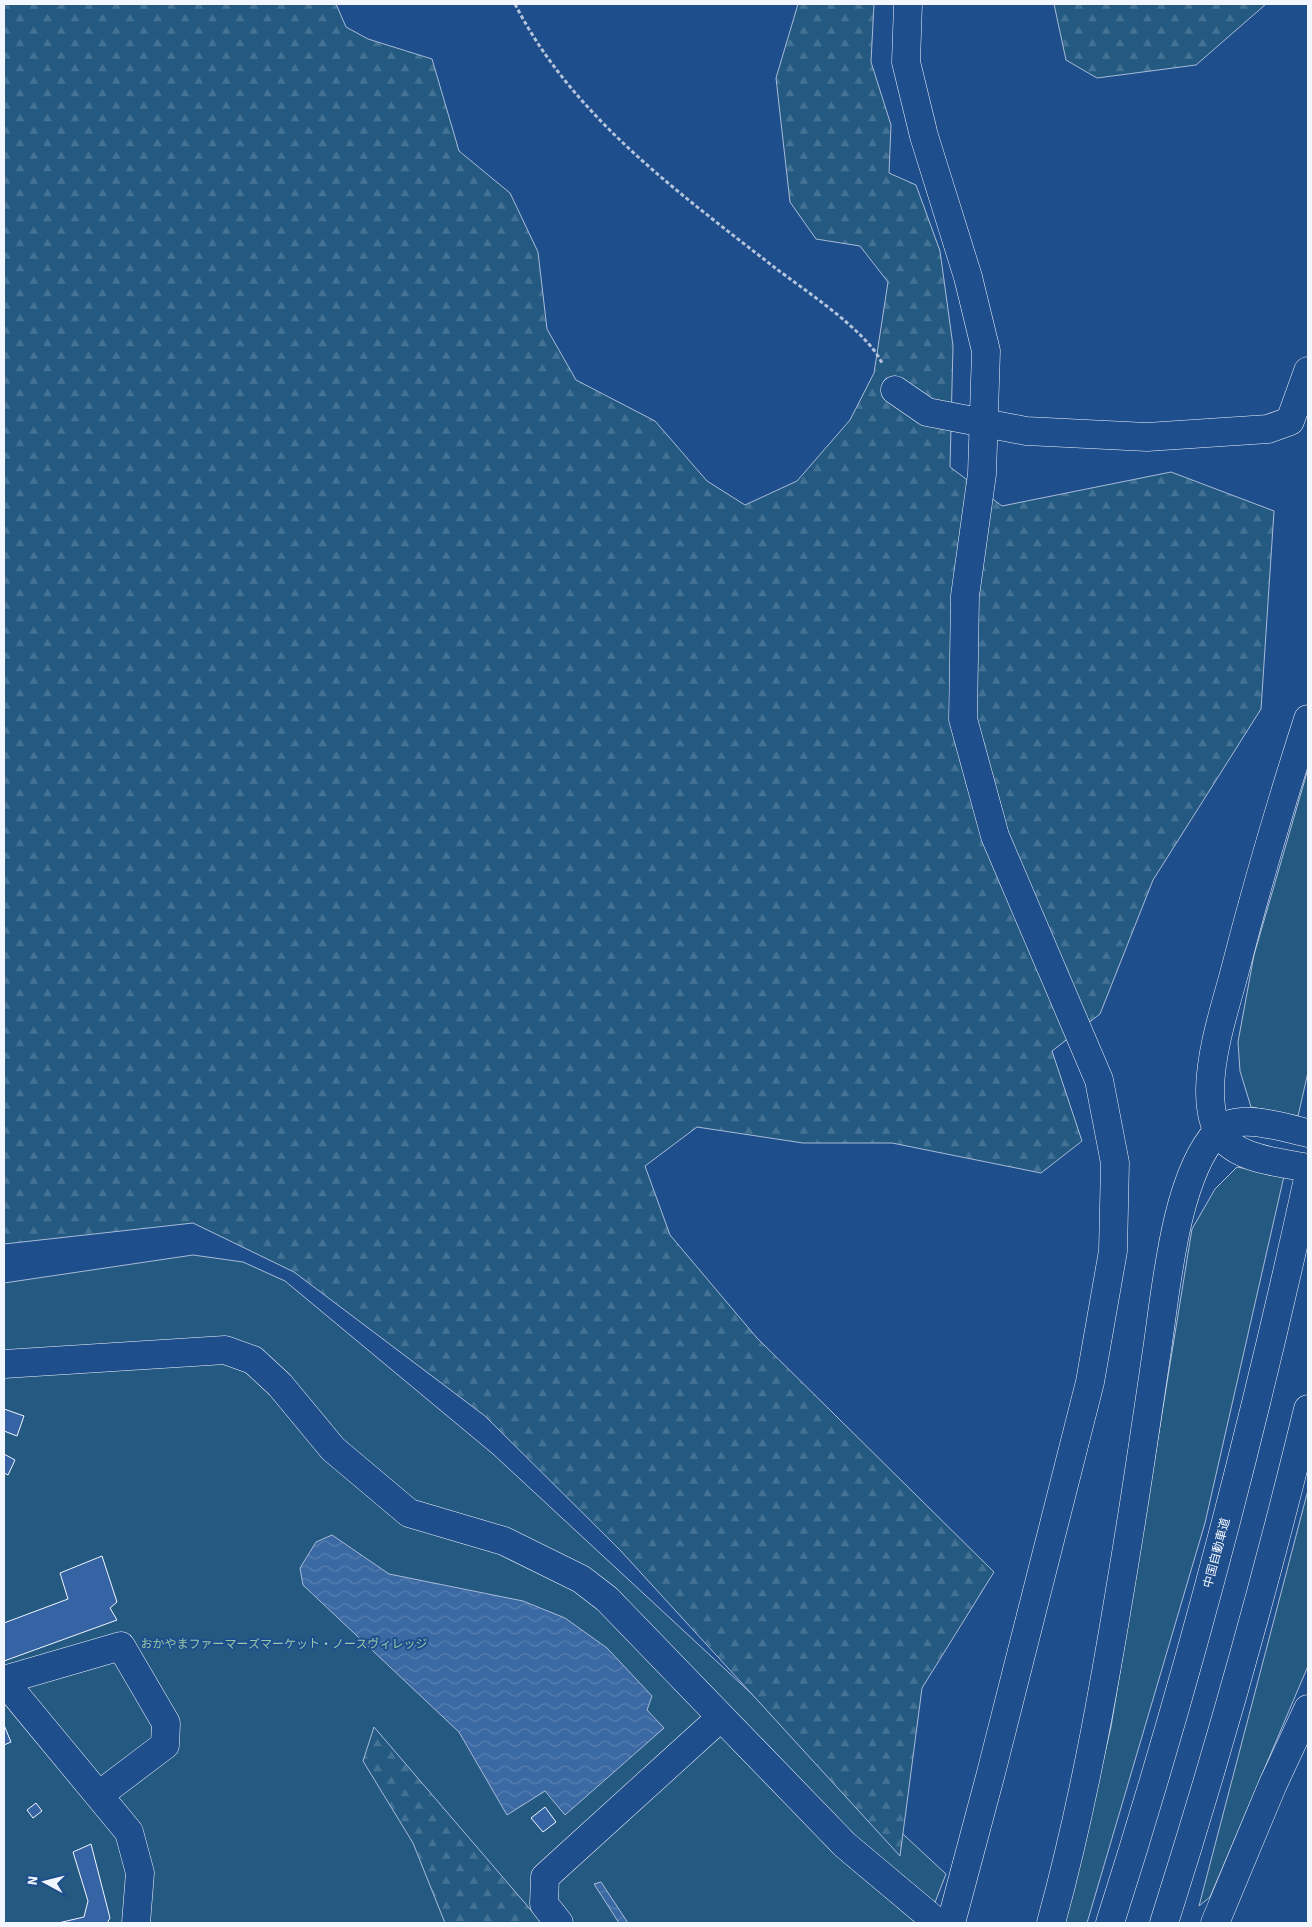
<svg xmlns="http://www.w3.org/2000/svg" width="1312" height="1927" viewBox="0 0 1312 1927" font-family="'Source Sans 3','Noto Sans JP',sans-serif">
  <style>
    .green { fill: #245a82; stroke: #a8bbd7 }
    .forest { fill: url(#forest-firs); stroke: #a8bbd7 }
    .water { fill: url(#water-waves); stroke: #a8bbd7 }
    .building { fill: #3563a3; stroke: #f2f6ff }
    .lines { fill: none; stroke-linecap: round; stroke-linejoin: round }
    .minor-casing { stroke: #f2f6ff; stroke-width: 29 }
    .highway-casing { stroke: #f2f6ff; stroke-width: 29 }
    .path { stroke: #b3c4dc; stroke-width: 3; stroke-dasharray: 4 2.5; stroke-linecap: butt }
    .minor { stroke: #1f4e8c; stroke-width: 28 }
    .highway { stroke: #1f4e8c; stroke-width: 28 }
    .labels { text-anchor: middle; dominant-baseline: central; stroke-width: 4; stroke-linejoin: round; paint-order: stroke }
    .street-label { font-size: 12px; fill: #f2f6ff; stroke: #1f4e8c }
    .park-label { font-size: 12px; fill: #97c8a6; stroke: #1f4e8c }
  </style>
  <defs>
    <pattern id="forest-firs" width="22" height="20" patternUnits="userSpaceOnUse" patternTransform="scale(1.25)"><rect width="22" height="20" fill="#245a82"/><path d="M5 1l3.5 6h-7zM16 11l3.5 6h-7z" fill="#447295"/></pattern>
    <pattern id="water-waves" width="16" height="10" patternUnits="userSpaceOnUse" patternTransform="scale(1.25)"><rect width="16" height="10" fill="#3b69a3"/><path d="M0 5q4-4 8 0t8 0" fill="none" stroke="#587fb1"/></pattern>
  </defs>
  <rect width="100%" height="100%" fill="#1f4e8c"/>
  <g class="green">
    <path d="M1308,769V1072L1298,1116L1251,1107L1240,1071L1238,1042L1254,955Z"/>
    <path d="M1237,1167L1284,1176L1205,1523L1087,1923H1065L1111,1727L1192,1229L1215,1189Z"/>
    <path d="M193,1255L243,1262L285,1281L493,1454L946,1874L927,1923H4V1283Z"/>
    <path d="M1308,1490V1666L1210,1897L1199,1906Z"/>
  </g>
  <g class="forest">
    <path d="M4,4H336L346,27L368,39L432,59L459,151L510,193L538,252L547,329L576,380L655,421L707,481L745,505L797,481L850,420L874,373L888,282L860,246L816,239L790,202L776,78L798,4H874L871,62L891,125L889,173L916,185L940,251L953,346L950,467L1002,506L1171,472L1274,511L1261,709L1153,880L1100,1014L1052,1051L1082,1141L1041,1173L892,1143H803L697,1127L645,1166L670,1235L757,1338L994,1572L922,1688L900,1856L620,1550L485,1416L294,1272L193,1223L4,1244Z"/>
    <path d="M1054,4H1266L1196,65L1097,78L1066,60Z"/>
    <path d="M374,1727L542,1923H445L413,1843L363,1761Z"/>
  </g>
  <g class="water">
    <path d="M332,1535L389,1574L523,1601L565,1618L607,1648L652,1696L647,1710L664,1728L565,1815L545,1791L507,1815L459,1732L303,1585L300,1568L316,1542Z"/>
    <path d="M601,1882L628,1923H619L594,1884Z"/>
  </g>
  <g class="building">
    <path d="M4,1409L24,1416L17,1436L4,1431Z"/>
    <path d="M4,1454L15,1460L8,1475L4,1473Z"/>
    <path d="M102,1556L117,1602L110,1608L117,1620L4,1661V1623L68,1599L60,1573Z"/>
    <path d="M4,1725L11,1742L4,1745Z"/>
    <path d="M36,1803L42,1811L33,1818L27,1810Z"/>
    <path d="M545,1807L556,1822L543,1832L531,1818Z"/>
    <path d="M91,1844L110,1918L107,1923H58L84,1917L88,1901L73,1852Z"/>
  </g>
  <g class="lines">
    <g class="minor-casing">
      <g id="minor">
        <path d="M908,4L906,62L924,136L968,277L986,351L982,474L965,596L963,719L995,836L1099,1080L1115,1163L1113,1251L1090,1382L991,1773L951,1923"/>
        <path d="M895,390L927,412L1026,431L1147,437L1268,429L1290,421L1308,371"/>
        <path d="M4,1364L225,1350L253,1360L280,1385L333,1449L409,1513L504,1541L581,1579L607,1599L845,1845L938,1923"/>
        <path d="M4,1680L121,1646L166,1723L165,1745L99,1795"/>
        <path d="M4,1681L129,1832L140,1873L136,1923"/>
        <path d="M559,1923L544,1904L545,1877L720,1718"/>
      </g>
    </g>
    <g class="highway-casing">
      <g id="highway">
        <path d="M1308,719C1281,803 1256,888 1234,974C1224,1011 1211,1050 1210,1089C1210,1102 1211,1117 1217,1129C1232,1160 1280,1162 1308,1168"/>
        <path d="M1051,1923C1086,1796 1108,1665 1129,1535C1139,1473 1148,1411 1157,1350C1166,1290 1175,1177 1217,1132C1237,1111 1284,1128 1308,1133"/>
        <path d="M1110,1923C1188,1679 1253,1430 1308,1179"/>
        <path d="M1164,1923C1218,1753 1266,1582 1308,1409"/>
        <path d="M1215,1923L1273,1784L1308,1709"/>
      </g>
    </g>
    <path class="path" d="M515,4C572,116 678,192 774,267C804,290 866,330 882,363"/>
    <use href="#minor" class="minor"/>
    <use href="#highway" class="highway"/>
  </g>
  <g class="labels">
    <g class="street-label">
      <text transform="translate(1217 1553) rotate(-75)">中国自動車道</text>
    </g>
    <g class="park-label">
      <text x="284" y="1644">おかやまファーマーズマーケット・ノースヴィレッジ</text>
    </g>
  </g>
  <rect width="1312" height="1927" fill="none" stroke="#f2f6ff" stroke-width="10"/>
  <g transform="translate(45 1882) rotate(277)" stroke="#1f4e8c" stroke-width="4" paint-order="stroke">
  <path d="M0-4L9 19L0 12L-9 19Z" fill="#f2f6ff"/>
  <text y="-8" font-size="14" font-weight="bold" text-anchor="middle" fill="#f2f6ff">N</text>
  </g>
</svg>
